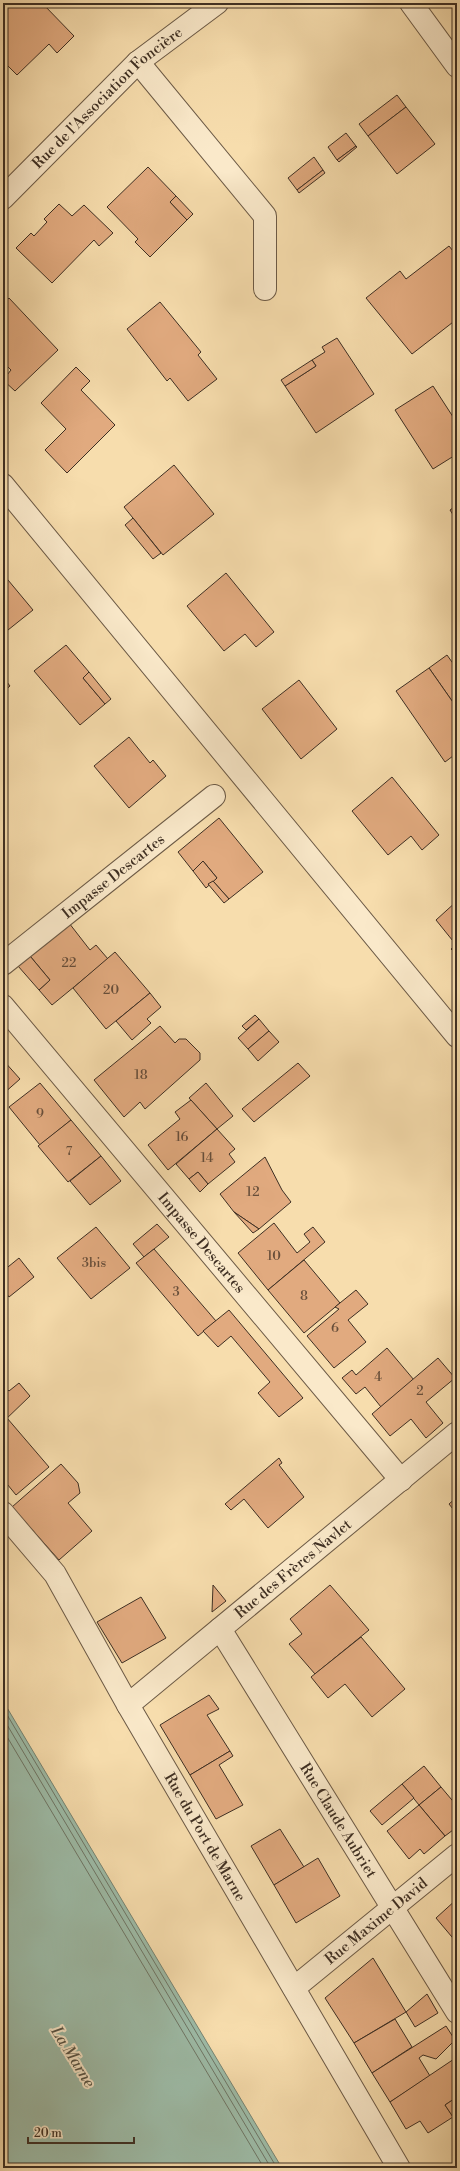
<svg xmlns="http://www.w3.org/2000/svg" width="460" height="2171" viewBox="0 0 460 2171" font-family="'Libre Bodoni',serif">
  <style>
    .water { fill: #9dbca8; stroke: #778473 }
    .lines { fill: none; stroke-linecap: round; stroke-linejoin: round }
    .shore { stroke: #6e7666; stroke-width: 1 }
    .building { fill: #e1aa7f; stroke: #3e2f23 }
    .minor-casing { stroke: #6c5a46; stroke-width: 24 }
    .minor { stroke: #fae9ca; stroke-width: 22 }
    .labels { text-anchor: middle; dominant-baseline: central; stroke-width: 4; stroke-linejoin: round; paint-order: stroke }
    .number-label { font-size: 13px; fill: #674e3a }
    .street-label { font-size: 15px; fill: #3e2f23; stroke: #fae9ca }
    .water-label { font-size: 16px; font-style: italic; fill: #565244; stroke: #fae9ca }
  </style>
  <rect width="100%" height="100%" fill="#f7ddad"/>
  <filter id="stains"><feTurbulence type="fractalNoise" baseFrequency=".005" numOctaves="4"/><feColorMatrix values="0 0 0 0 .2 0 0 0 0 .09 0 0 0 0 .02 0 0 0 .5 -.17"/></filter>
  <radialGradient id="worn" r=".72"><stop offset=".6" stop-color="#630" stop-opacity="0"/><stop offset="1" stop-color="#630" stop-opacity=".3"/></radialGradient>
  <path class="water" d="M3,1701L282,2168H3Z"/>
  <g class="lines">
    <g class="shore">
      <path d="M3,1708L277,2168"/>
      <path d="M3,1718L271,2168"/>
      <path d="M3,1730L264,2168"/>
    </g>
  </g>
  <g class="building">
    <path d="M8,3H42L74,36L57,53L49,44L17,75L3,61V34L7,30L3,26V8Z"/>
    <path d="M397,95L406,107L368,136L359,124Z"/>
    <path d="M406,107L435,144L397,174L368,136Z"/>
    <path d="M346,133L356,146L337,160L328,147Z"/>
    <path d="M356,146L357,147L339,162L337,160Z"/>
    <path d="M314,157L323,170L297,190L288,178Z"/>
    <path d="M148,167L176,196L170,202L187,220L150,257L135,242L138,239L107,207Z"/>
    <path d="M323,170L325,173L299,193L297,190Z"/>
    <path d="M176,196L193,214L187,220L170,202Z"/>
    <path d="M59,204L72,216L84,205L113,233L99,246L94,240L52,283L16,248L31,233L34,236L47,222L44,219Z"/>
    <path d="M449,246L457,256V319L412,354L366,298L400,271L406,279Z"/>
    <path d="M9,298L58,350L15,391L3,380L11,370L3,362V304Z"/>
    <path d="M160,302L201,352L198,355L217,379L188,401L170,378L167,381L127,329Z"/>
    <path d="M337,338L374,394L316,433L285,386L316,366L312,360L325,352L322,347Z"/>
    <path d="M312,360L316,366L285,386L281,380Z"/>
    <path d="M76,367L90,381L81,390L115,425L67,473L45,450L66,429L41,403Z"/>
    <path d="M433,386L457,423V454L433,469L395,410Z"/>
    <path d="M174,465L214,514L163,555L124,507Z"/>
    <path d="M457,505V521L450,510Z"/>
    <path d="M133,518L161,553L153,559L125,525Z"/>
    <path d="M226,573L274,632L256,647L245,634L224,651L187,606Z"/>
    <path d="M3,574L33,610L3,634Z"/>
    <path d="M66,645L89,672L83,678L105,704L80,725L34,671Z"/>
    <path d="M447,655L457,669V708L429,668Z"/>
    <path d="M429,668L457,708V753L445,762L396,691Z"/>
    <path d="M89,672L111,699L105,704L83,678Z"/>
    <path d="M3,677L10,686L3,692Z"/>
    <path d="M299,680L337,729L301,759L262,709Z"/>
    <path d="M129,737L150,763L153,760L166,776L129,808L94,766Z"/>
    <path d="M392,777L439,835L422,850L411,836L388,855L352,811Z"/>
    <path d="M219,818L263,872L229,899L213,881L217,878L203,861L193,871L178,852Z"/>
    <path d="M203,861L217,878L206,888L193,871Z"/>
    <path d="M213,881L229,899L224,903L208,884Z"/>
    <path d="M457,901V946L436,920Z"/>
    <path d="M69,923L90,950L96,945L108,959L52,1005L39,990L50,980L30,956Z"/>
    <path d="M456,945L457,946V955L451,949Z"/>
    <path d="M115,952L150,993L106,1029L73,988Z"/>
    <path d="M30,956L50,980L39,990L18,966Z"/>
    <path d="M150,993L161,1007L147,1019L151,1023L132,1040L116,1021Z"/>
    <path d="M255,1015L259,1019L246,1030L242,1026Z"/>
    <path d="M259,1019L269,1031L248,1049L238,1038Z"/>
    <path d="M160,1026L175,1043L179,1039H186L200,1053V1060L145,1109L140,1102L124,1117L94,1080Z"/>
    <path d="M269,1031L279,1042L258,1061L248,1049Z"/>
    <path d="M3,1060L20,1079L3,1094Z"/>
    <path d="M298,1063L310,1076L254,1122L242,1109Z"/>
    <path d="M40,1083L71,1120L40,1145L9,1107Z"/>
    <path d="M206,1083L233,1116L217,1129L189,1098Z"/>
    <path d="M191,1100L217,1129L168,1170L148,1145L180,1119L175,1112Z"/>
    <path d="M71,1120L101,1156L68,1182L38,1146Z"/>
    <path d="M217,1129L235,1149L229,1154L235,1162L208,1184L198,1172L189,1179L176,1164Z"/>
    <path d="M101,1156L121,1181L90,1205L70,1181Z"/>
    <path d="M265,1157L282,1190L291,1202L259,1229L234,1212L220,1194Z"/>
    <path d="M198,1172L208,1184L200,1192L189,1179Z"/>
    <path d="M234,1212L259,1229L253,1233Z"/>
    <path d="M274,1223L297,1253L310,1242L304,1234L313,1227L325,1242L268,1290L238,1253Z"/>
    <path d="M157,1224L169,1237L144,1257L133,1244Z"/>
    <path d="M96,1227L130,1268L91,1299L57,1258Z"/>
    <path d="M154,1249L216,1321L198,1336L136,1263Z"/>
    <path d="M19,1258L34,1277L9,1297L3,1289V1271Z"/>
    <path d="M304,1260L340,1303L304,1333L268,1290Z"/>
    <path d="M356,1290L368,1304L348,1320L366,1342L334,1368L307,1336L339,1309L335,1307Z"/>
    <path d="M229,1310L303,1398L279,1417L258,1393L270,1382L231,1336L218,1347L203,1331Z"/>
    <path d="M387,1348L414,1380L381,1407L365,1387L356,1394L342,1378L352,1370L356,1375Z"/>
    <path d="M438,1358L455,1378L426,1402L443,1423L426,1438L411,1419L390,1436L372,1414Z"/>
    <path d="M19,1383L30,1396L3,1422V1385L9,1391Z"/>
    <path d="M7,1418L49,1467L16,1495L3,1479V1422Z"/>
    <path d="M279,1458L282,1463L279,1465L304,1497L268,1528L244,1499L231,1510L225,1504Z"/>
    <path d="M61,1464L78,1483L80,1493L68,1503L92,1531L59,1560L12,1507Z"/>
    <path d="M457,1497V1514L449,1504Z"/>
    <path d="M213,1585L226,1601L212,1612Z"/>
    <path d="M330,1585L369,1630L315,1674L289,1644L302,1634L290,1619Z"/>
    <path d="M141,1597L166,1638L122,1663L97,1622Z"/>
    <path d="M361,1637L405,1689L372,1717L345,1684L328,1698L311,1677Z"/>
    <path d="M209,1695L219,1709L207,1715L230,1751L190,1775L160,1725Z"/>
    <path d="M230,1751L233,1756L219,1765L243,1805L216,1819L190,1775Z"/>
    <path d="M424,1766L441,1787L419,1805L402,1784Z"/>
    <path d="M402,1784L414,1798L382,1825L370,1811Z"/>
    <path d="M441,1787L457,1806V1827L445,1836L419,1805Z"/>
    <path d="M419,1805L445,1836L424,1854L420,1849L409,1859L387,1831Z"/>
    <path d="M280,1829L304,1867L274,1885L251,1846Z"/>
    <path d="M318,1858L340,1896L296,1923L274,1885Z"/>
    <path d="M457,1899V1943L436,1918Z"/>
    <path d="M373,1958L406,2012L354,2043L325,1998Z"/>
    <path d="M427,1994L438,2013L415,2027L406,2012Z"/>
    <path d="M395,2019L412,2047L372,2073L354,2043Z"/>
    <path d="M446,2026L455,2040L436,2059L423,2055L419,2058L430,2076L390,2102L372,2073Z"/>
    <path d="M457,2057V2097L445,2105L453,2117L428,2133L420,2121L406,2129L390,2102Z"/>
    <path d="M454,2099L457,2104V2114L453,2117L445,2105Z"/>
  </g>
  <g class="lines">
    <g class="minor-casing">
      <g id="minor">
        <path d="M411,3L457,66"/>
        <path d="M138,62L265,216V289"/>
        <path id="s1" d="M3,198L138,62L217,3"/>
        <path d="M3,485L457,1036"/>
        <path id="s2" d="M3,964L214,796"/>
        <path id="s3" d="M3,1006L401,1480"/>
        <path id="s4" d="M3,1513L55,1574L128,1705L399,2168"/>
        <path id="s5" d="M220,1629L457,2012"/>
        <path id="s6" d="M128,1705L457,1433"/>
        <path id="s7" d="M294,1988L457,1855"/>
      </g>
    </g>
    <use href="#minor" class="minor"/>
  </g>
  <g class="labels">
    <g class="number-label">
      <text x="69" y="963">22</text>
      <text x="111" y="990">20</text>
      <text x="141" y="1075">18</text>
      <text x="40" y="1114">9</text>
      <text x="182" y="1137">16</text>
      <text x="69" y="1151">7</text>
      <text x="207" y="1158">14</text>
      <text x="253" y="1192">12</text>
      <text x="274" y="1256">10</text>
      <text x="94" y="1263">3bis</text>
      <text x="176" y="1292">3</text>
      <text x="304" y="1296">8</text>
      <text x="335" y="1328">6</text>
      <text x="378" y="1377">4</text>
      <text x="420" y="1391">2</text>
    </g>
    <g class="street-label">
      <text stroke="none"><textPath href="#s1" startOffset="145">Rue de l'Association Foncière</textPath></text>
      <text stroke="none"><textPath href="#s2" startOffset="141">Impasse Descartes</textPath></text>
      <text stroke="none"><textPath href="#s3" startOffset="309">Impasse Descartes</textPath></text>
      <text stroke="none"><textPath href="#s6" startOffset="214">Rue des Frères Navlet</textPath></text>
      <text stroke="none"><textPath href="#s5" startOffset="225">Rue Claude Aubriet</textPath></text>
      <text stroke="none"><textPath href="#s4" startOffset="383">Rue du Port de Marne</textPath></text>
      <text stroke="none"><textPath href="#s7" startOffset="106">Rue Maxime David</textPath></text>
    </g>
    <g class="water-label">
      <text transform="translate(73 2057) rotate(58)">La Marne</text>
    </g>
  </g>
  <rect width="460" height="2171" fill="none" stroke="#f7ddad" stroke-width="16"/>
  <rect x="4" y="4" width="452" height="2163" fill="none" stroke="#3e2f23" stroke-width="2"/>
  <rect x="8" y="8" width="444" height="2155" fill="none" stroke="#3e2f23"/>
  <path d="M28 2137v6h106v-6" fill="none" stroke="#3e2f23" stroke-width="2"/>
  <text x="34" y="2137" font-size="12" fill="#3e2f23" stroke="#fae9ca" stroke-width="3" paint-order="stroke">20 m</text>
  <rect width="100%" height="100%" filter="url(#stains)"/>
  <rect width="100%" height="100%" fill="url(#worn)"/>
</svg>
